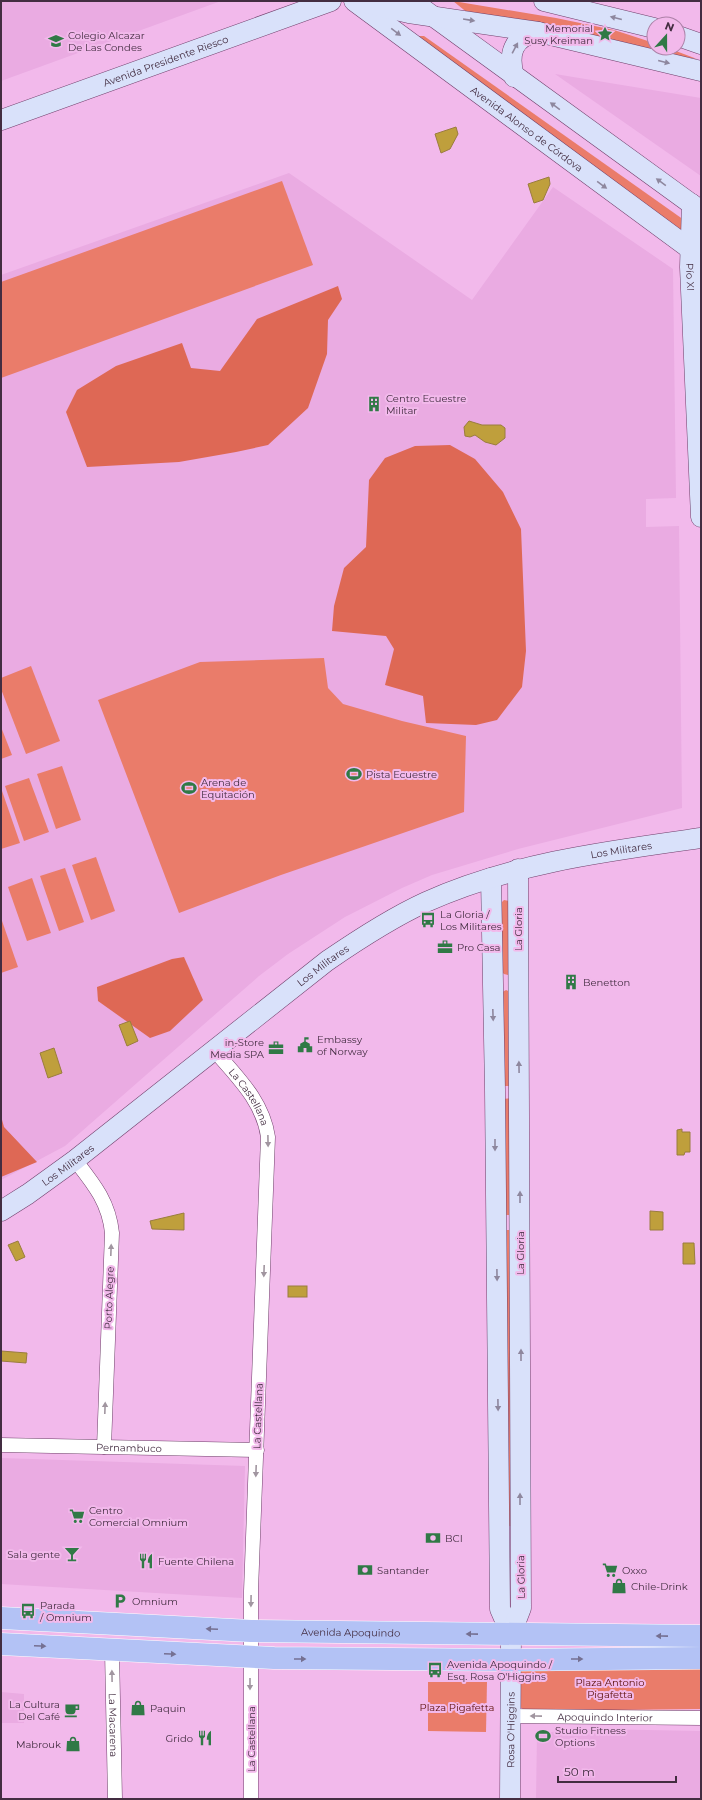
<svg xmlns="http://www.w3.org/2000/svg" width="702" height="1800" viewBox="0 0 702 1800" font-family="Montserrat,sans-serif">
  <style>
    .built { fill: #eaabe2 }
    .green { fill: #ea7c6a }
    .forest { fill: #de6855 }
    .water { fill: #bf9f3c; stroke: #9a7d3e }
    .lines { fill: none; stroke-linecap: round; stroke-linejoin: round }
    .street-casing { stroke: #6f3f6a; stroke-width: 15 }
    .secondary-casing { stroke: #6f3f6a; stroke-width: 21 }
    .primary-casing { stroke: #fff; stroke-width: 23 }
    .street { stroke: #fff; stroke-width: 14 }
    .secondary { stroke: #d9e1fa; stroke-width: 20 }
    .primary { stroke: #b3c2f5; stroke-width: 22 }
    .oneway { fill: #8e879e }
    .oneway2 { fill: #a196a0 }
    .oneway3 { fill: #757092 }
    .labels { text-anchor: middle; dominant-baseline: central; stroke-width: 4; stroke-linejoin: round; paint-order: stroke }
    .poi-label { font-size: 10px; fill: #432d41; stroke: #f2b9eb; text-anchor: start }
    .street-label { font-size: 10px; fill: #432d41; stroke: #f2b9eb }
    .park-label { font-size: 10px; fill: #5a0e06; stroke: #f2b9eb }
  </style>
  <rect width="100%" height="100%" fill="#f2b9eb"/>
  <g class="built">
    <path d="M1,1H221L1,81Z"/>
    <path d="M555,74L701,98V176Z"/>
    <path d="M289,173L472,300L553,187L673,269L676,498L646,499V527L679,526L682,808L518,849L432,875L402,888L345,917L288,954L259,976L65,1146L1,1180V275Z"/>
    <path d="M1,1458L245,1466L242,1598L1,1584Z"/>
    <path d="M1,1692L24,1694V1723H1Z"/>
    <path d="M593,1729L701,1731V1799H536L537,1733Z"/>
  </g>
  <g class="green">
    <path d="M453,1L556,18L614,30L654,43V48H668L697,59L648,51L469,14Z"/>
    <path d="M416,36H424L701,232V251Z"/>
    <path d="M282,181L313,265L1,378V282Z"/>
    <path d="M324,658L328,688L343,704L402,721L466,736L464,812L281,875L179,913L98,700L200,662Z"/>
    <path d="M31,666L60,741L26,754L1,689V678Z"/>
    <path d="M1,727L12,755L1,759Z"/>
    <path d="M62,766L81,820L56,829L37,774Z"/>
    <path d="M29,778L49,832L24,841L5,786Z"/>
    <path d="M1,788L20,843L1,849Z"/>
    <path d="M96,857L115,911L91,920L72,865Z"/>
    <path d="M65,868L84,922L59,931L40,876Z"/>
    <path d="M32,878L51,933L27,941L8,887Z"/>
    <path d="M504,900L509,901L512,971L508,975L504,974L500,970V904Z"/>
    <path d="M1,918L18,967L1,973Z"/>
    <path d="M506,990L513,993V1086H502L501,993Z"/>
    <path d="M513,1098L514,1215H504L503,1099Z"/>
    <path d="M504,1230H513L516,1526H506Z"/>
    <path d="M701,1665V1709L525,1711L519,1706L518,1672L526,1666Z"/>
    <path d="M428,1682H487L486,1732L428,1731Z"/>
  </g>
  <g class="forest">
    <path d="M338,286L342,299L328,320L327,354L308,408L268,445L236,452L179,462L87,467L66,412L77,390L116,366L182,343L191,368L220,371L257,319Z"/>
    <path d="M450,445L475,459L503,492L521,529L526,651L522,687L497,720L476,725L426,723L423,696L385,685L394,649L386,636L332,631L334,606L344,568L366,547L369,480L385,458L415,446Z"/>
    <path d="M184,957L203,1000L170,1031L150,1038L98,1001L97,987L172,959Z"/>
    <path d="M1,1116L4,1127L37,1162L1,1177Z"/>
  </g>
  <g class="water">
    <path d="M456,127L458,134L450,149L441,153L435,134Z"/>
    <path d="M549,177L550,184L543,200L534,203L528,184Z"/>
    <path d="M469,421L482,425H501L505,428V438L496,445L485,442L475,435L470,437L465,436L464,427Z"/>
    <path d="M130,1021L138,1041L127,1046L119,1025Z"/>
    <path d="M54,1048L62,1073L48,1078L40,1053Z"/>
    <path d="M682,1129V1132H690V1152H685L684,1155H677V1130Z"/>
    <path d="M650,1211L663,1212V1230H650Z"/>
    <path d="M184,1213V1230L152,1229L150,1221Z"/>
    <path d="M18,1241L25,1257L16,1261L8,1245Z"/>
    <path d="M683,1243H694L695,1264H683Z"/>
    <rect x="288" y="1286" width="19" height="11"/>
    <path d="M1,1351L27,1353L26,1363L1,1361Z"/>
  </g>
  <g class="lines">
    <g class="street-casing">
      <g id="street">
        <path id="s1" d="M214,1050C237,1077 263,1101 268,1137L251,1591V1799"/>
        <path d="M75,1160C93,1183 109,1202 112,1233L104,1447"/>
        <path id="s2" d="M1,1445L257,1450"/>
        <path id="s3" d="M112,1651L115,1799"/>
        <path id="s4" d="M510,1716L701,1718"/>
      </g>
    </g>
    <g class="secondary-casing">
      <g id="secondary">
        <path id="s5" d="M354,1L701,257"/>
        <path d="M412,1L701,211"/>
        <path d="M544,1L654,28"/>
        <path d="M362,2L409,13L538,32L701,71"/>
        <path d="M678,36L701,44"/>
        <path d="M514,77C508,54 512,37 538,32"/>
        <path id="s6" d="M1,120L331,1"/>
        <path id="s7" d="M692,204L690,267L701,517"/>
        <path d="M491,878L495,1090L500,1609L511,1634"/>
        <path id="s8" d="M1,1211L28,1194L75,1160L327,961C359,939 391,918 426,902C512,863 608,851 701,838"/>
        <path id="s9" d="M510,1799L511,1634L521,1608L518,869"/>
      </g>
    </g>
    <g class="primary-casing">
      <g id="primary">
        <path id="s10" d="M1,1618L251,1631L701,1636"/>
        <path d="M1,1644L274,1658L510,1660L701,1658"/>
      </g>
    </g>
    <use href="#street" class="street"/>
    <use href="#secondary" class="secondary"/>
    <use href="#primary" class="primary"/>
  </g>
  <defs><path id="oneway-solid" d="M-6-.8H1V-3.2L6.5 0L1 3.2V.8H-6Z"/></defs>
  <g class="oneway">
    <use href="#oneway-solid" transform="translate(616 18) rotate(-166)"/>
    <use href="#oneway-solid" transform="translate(469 20) rotate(9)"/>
    <use href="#oneway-solid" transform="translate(396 32) rotate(37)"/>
    <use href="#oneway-solid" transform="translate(515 48) rotate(-62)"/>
    <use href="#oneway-solid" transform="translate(664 62) rotate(14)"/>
    <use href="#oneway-solid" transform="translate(555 106) rotate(-144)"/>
    <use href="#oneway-solid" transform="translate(661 182) rotate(-144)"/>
    <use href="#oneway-solid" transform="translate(602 185) rotate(36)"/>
    <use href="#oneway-solid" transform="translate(493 1015) rotate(88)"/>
    <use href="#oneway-solid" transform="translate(519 1067) rotate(-91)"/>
    <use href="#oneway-solid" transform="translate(495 1145) rotate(90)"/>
    <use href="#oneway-solid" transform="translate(520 1197) rotate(-90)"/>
    <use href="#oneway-solid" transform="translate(497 1275) rotate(89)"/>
    <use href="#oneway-solid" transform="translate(521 1355) rotate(-90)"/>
    <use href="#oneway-solid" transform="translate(498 1405) rotate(89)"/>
    <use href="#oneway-solid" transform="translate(520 1499) rotate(-90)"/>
  </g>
  <g class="oneway2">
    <use href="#oneway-solid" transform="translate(268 1141) rotate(89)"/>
    <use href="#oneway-solid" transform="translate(111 1250) rotate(-88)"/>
    <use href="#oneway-solid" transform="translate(264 1271) rotate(92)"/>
    <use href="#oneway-solid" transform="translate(105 1408) rotate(-88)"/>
    <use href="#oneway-solid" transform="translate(256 1471) rotate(92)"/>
    <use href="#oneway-solid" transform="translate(251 1601) rotate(91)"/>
    <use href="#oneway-solid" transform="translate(112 1676) rotate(-91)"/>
    <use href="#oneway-solid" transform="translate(250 1684) rotate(90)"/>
    <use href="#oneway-solid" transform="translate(536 1716) rotate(-179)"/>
  </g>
  <g class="oneway3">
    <use href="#oneway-solid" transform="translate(212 1629) rotate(-177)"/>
    <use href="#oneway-solid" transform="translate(472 1634) rotate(-179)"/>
    <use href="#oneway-solid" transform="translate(662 1636) rotate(-179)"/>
    <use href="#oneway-solid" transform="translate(40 1646) rotate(3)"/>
    <use href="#oneway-solid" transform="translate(170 1654) rotate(3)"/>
    <use href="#oneway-solid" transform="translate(300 1659)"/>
    <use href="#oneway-solid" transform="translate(577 1659)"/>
  </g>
  <defs>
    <g id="sight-bare" transform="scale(1.2)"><path d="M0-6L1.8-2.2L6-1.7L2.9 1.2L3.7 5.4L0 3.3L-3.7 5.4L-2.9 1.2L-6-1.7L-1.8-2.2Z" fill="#307946" stroke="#f2b9eb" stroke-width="2.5" paint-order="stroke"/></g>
    <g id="school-bare" transform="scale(1.2)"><path d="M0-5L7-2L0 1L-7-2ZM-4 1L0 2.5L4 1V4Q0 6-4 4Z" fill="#307946" stroke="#f2b9eb" stroke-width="2.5" paint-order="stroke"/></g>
    <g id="building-bare" transform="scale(1.2)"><path d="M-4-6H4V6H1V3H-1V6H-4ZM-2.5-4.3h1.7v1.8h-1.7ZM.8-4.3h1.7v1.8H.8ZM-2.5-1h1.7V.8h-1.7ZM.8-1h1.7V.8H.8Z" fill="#307946" stroke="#f2b9eb" stroke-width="2.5" paint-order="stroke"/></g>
    <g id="stadium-bare" transform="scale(1.2)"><path d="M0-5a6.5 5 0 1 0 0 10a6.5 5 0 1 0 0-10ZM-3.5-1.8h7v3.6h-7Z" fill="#307946" stroke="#f2b9eb" stroke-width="2.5" paint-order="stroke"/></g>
    <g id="bus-bare" transform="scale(1.2)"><path d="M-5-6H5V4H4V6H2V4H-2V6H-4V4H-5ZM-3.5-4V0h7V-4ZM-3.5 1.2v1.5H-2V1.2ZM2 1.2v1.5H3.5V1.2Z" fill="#307946" stroke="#f2b9eb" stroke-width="2.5" paint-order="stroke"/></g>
    <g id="office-bare" transform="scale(1.2)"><path d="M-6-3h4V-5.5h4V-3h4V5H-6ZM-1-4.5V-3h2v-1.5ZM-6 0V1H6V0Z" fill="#307946" stroke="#f2b9eb" stroke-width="2.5" paint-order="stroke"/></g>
    <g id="civic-bare" transform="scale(1.2)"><path d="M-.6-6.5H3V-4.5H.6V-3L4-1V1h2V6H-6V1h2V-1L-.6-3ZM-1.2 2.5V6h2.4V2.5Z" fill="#307946" stroke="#f2b9eb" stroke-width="2.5" paint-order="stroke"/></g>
    <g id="supermarket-bare" transform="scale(1.2)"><path d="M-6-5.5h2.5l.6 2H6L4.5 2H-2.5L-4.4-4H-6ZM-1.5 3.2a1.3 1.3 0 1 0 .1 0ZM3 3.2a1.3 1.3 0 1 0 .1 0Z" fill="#307946" stroke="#f2b9eb" stroke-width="2.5" paint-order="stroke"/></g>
    <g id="bank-bare" transform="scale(1.2)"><path d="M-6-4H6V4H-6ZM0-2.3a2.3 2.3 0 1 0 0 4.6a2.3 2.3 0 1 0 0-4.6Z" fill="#307946" stroke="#f2b9eb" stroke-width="2.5" paint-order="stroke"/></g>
    <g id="bar-bare" transform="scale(1.2)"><path d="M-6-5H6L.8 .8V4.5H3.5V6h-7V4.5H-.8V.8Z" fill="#307946" stroke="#f2b9eb" stroke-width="2.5" paint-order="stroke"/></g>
    <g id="restaurant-bare" transform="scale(1.2)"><path d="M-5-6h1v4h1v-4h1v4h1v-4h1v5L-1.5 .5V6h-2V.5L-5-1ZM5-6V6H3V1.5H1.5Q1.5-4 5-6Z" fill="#307946" stroke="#f2b9eb" stroke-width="2.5" paint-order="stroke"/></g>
    <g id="shop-bare" transform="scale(1.2)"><path d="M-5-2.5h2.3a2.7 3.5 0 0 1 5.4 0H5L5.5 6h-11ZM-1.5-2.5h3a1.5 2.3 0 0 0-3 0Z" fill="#307946" stroke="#f2b9eb" stroke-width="2.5" paint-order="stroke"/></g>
    <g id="parking-bare" transform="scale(1.2)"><path d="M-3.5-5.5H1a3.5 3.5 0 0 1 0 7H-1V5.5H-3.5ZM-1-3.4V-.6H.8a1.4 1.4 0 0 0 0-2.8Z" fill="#307946" stroke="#f2b9eb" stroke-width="2.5" paint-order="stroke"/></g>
    <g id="cafe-bare" transform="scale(1.2)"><path d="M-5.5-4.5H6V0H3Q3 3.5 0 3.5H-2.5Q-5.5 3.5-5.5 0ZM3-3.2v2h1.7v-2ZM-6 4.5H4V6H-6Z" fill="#307946" stroke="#f2b9eb" stroke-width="2.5" paint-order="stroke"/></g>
  </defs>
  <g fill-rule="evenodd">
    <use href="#sight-bare" x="605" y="34"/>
    <use href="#school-bare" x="56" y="41"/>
    <use href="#building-bare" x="374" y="404"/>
    <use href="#stadium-bare" x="354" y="774"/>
    <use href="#stadium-bare" x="189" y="788"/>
    <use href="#bus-bare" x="428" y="920"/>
    <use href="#office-bare" x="445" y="947"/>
    <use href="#building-bare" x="571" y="982"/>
    <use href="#civic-bare" x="305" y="1045"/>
    <use href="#office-bare" x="276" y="1048"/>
    <use href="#supermarket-bare" x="77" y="1516"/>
    <use href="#bank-bare" x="433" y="1538"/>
    <use href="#bar-bare" x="72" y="1554"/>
    <use href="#restaurant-bare" x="146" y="1561"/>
    <use href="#bank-bare" x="365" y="1570"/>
    <use href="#supermarket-bare" x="610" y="1570"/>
    <use href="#shop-bare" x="619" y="1586"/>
    <use href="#parking-bare" x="120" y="1601"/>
    <use href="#bus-bare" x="28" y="1611"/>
    <use href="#bus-bare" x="435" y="1670"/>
    <use href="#shop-bare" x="138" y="1708"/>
    <use href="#cafe-bare" x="72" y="1710"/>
    <use href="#stadium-bare" x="543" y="1736"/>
    <use href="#restaurant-bare" x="205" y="1738"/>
    <use href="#shop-bare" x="73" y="1744"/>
  </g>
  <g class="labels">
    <g class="poi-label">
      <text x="593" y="28" text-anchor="end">Memorial<tspan x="593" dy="12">Susy Kreiman</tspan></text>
      <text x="68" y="35">Colegio Alcazar<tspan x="68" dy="12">De Las Condes</tspan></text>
      <text x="386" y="398">Centro Ecuestre<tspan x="386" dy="12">Militar</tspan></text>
      <text x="366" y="774">Pista Ecuestre</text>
      <text x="201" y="782">Arena de<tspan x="201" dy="12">Equitación</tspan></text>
      <text x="440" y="914">La Gloria /<tspan x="440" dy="12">Los Militares</tspan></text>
      <text x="457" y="947">Pro Casa</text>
      <text x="583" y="982">Benetton</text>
      <text x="317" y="1039">Embassy<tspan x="317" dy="12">of Norway</tspan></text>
      <text x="264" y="1042" text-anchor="end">in-Store<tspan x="264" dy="12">Media SPA</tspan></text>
      <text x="89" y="1510">Centro<tspan x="89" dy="12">Comercial Omnium</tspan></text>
      <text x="445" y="1538">BCI</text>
      <text x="60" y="1554" text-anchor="end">Sala gente</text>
      <text x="158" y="1561">Fuente Chilena</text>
      <text x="377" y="1570">Santander</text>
      <text x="622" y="1570">Oxxo</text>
      <text x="631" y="1586">Chile-Drink</text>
      <text x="132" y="1601">Omnium</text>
      <text x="40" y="1605">Parada<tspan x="40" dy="12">/ Omnium</tspan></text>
      <text x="447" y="1664">Avenida Apoquindo /<tspan x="447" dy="12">Esq. Rosa O'Higgins</tspan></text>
      <text x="60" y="1704" text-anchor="end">La Cultura<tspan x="60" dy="12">Del Café</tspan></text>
      <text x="150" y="1708">Paquin</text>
      <text x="555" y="1730">Studio Fitness<tspan x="555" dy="12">Options</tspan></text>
      <text x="193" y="1738" text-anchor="end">Grido</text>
      <text x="61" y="1744" text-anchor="end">Mabrouk</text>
    </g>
    <g class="street-label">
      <text stroke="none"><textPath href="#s6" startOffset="175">Avenida Presidente Riesco</textPath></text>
      <text stroke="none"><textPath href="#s5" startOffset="215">Avenida Alonso de Córdova</textPath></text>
      <text stroke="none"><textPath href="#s7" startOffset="73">Pío XI</textPath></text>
      <text stroke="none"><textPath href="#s8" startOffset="729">Los Militares</textPath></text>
      <text transform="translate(518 929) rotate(-90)">La Gloria</text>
      <text stroke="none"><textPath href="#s8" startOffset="405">Los Militares</textPath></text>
      <text stroke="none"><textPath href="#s1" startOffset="59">La Castellana</textPath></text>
      <text stroke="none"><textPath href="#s8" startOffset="81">Los Militares</textPath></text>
      <text transform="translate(520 1253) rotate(-90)">La Gloria</text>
      <text transform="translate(109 1298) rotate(-88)">Porto Alegre</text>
      <text transform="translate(258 1416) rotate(-88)">La Castellana</text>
      <text stroke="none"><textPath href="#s2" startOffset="128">Pernambuco</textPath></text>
      <text transform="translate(521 1577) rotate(-91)">La Gloria</text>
      <text stroke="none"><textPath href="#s10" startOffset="350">Avenida Apoquindo</textPath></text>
      <text stroke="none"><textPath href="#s4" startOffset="95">Apoquindo Interior</textPath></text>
      <text stroke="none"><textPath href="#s3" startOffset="74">La Macarena</textPath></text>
      <text stroke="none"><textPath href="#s9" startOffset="69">Rosa O'Higgins</textPath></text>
      <text transform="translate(251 1739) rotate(-90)">La Castellana</text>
    </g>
    <g class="park-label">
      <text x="610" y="1682">Plaza Antonio<tspan x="610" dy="12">Pigafetta</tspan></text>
      <text x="457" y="1707">Plaza Pigafetta</text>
    </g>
  </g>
  <rect width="702" height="1800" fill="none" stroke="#432d41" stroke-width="4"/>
  <g transform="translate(666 36) rotate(21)"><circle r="19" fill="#f2b9eb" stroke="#ac81a7"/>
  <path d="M0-3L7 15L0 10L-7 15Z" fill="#307946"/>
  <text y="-6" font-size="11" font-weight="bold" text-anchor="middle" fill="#432d41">N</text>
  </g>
  <path d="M558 1776v6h118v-6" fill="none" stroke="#432d41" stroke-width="2"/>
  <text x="564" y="1776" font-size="12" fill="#432d41" stroke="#f2b9eb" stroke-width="3" paint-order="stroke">50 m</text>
</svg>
